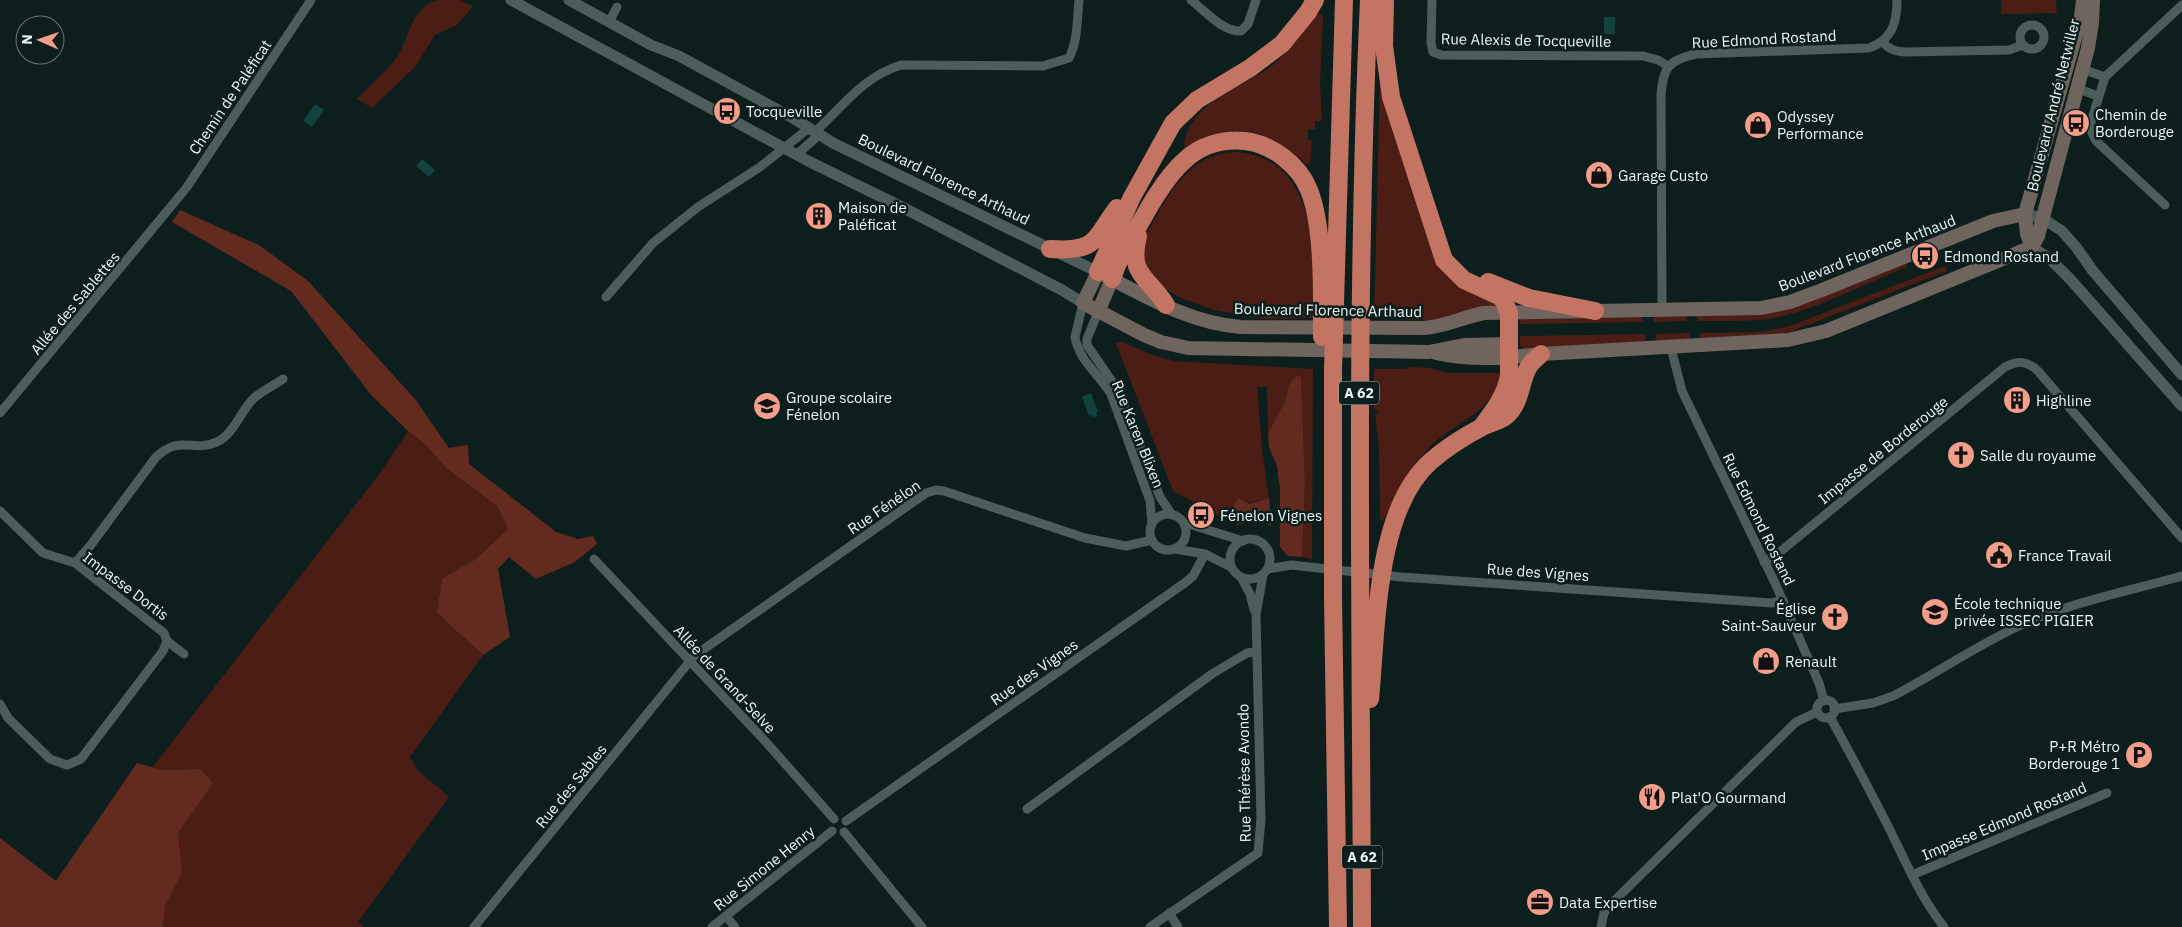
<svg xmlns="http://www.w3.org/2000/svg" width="2182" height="927" viewBox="0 0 2182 927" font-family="'IBM Plex Sans',sans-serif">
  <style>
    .green { fill: #4c1d14 }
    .forest { fill: #632a1f }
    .water { fill: #13433f }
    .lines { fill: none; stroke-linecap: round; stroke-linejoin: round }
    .minor { stroke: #4b5e5c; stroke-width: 9 }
    .tertiary { stroke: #4b5e5c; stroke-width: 11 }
    .secondary { stroke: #6f655e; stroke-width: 14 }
    .motorway { stroke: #c47462; stroke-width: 18 }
    .labels { text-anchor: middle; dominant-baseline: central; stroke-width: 5; stroke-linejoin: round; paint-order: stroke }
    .shield { fill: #0d1f1d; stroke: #a9b6b5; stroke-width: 1 }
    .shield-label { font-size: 14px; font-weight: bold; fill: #ecf7f6 }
    .street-label { font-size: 15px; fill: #ecf7f6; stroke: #0d1f1d }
    .poi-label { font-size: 15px; fill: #ecf7f6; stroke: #0d1f1d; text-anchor: start }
  </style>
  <rect width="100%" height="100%" fill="#0d1f1d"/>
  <g class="green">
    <path d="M438,0H460L473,6L457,25L435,35L415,67L372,108L357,99C369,86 384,74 395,60C410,40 409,8 438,0Z"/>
    <path d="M2001,0H2056L2057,13L2001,14Z"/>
    <path d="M1320,14L1323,15L1320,84L1322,121H1315V129H1308V140H1312L1310,164H1306C1267,128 1233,120 1186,147L1184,146C1189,102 1243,88 1273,65C1290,51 1303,33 1316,15Z"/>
    <path d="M1380,80L1432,250L1498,307L1432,321L1374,318Z"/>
    <path d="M1232,152C1318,154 1315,256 1313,318L1264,319L1214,310L1181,298L1158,284L1145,271C1144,263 1141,252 1142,244C1143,237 1149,229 1153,223C1169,191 1192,155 1232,152Z"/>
    <path d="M1905,262L1907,267C1866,283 1820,308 1778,317C1752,322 1724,321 1698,321L1696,316L1757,314Z"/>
    <path d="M1945,266L1947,271L1789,332L1777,335L1701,340L1700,333L1762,332L1790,326Z"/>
    <path d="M1686,315L1687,321L1654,322L1652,316Z"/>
    <path d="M1642,316L1643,322L1520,324L1521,318Z"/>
    <path d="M1689,333L1691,341L1657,342L1655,334Z"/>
    <path d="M1645,334L1646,343L1524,349L1520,345V336Z"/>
    <path d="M1123,342L1152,355L1173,361L1313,369L1312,559L1302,557L1305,483L1301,377L1289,384L1285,401L1268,434L1267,387H1257L1262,449L1269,498L1232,507L1234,517L1225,519L1173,491L1116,343Z"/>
    <path d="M1407,367L1430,368L1447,373H1501C1494,415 1451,422 1426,451C1413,465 1402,482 1394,499C1390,507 1389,517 1380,521L1379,448L1375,413H1378L1377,409H1374V369H1407Z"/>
    <path d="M408,431L426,445L446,468L497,506L508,529L476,559L442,578L437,613L483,655L410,757L417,770L449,797L358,922L364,927H163L165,906L182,873L177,833L213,783L201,769L162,770L152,768L380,473Z"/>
  </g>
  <g class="forest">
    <path d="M180,210L259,245L308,281L415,399L449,448L468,445L469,464L556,532L578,539L593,536L597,544L575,562L536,579L509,557L498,569L510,637L483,655L437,613L442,578L476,559L508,529L497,506L446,468L426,445L408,431L372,396L291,291L172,222Z"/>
    <path d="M1296,376L1301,377L1305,483L1302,557L1288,556L1280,547V489L1277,466L1269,447L1268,434L1285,401L1289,384Z"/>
    <path d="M1239,498L1249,504L1269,498L1271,526L1261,520L1237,525L1232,507Z"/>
    <path d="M137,763L162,770L201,769L213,783L178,833L182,873L165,906L163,927H0V838L56,881Z"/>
  </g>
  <g class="water">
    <rect x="1604" y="17" width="11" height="17"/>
    <path d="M315,104L324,110L312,127L303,121Z"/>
    <path d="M422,159L435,170L429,177L416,166Z"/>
    <path d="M1091,393L1098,412L1096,413L1097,416L1092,417L1091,415L1089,416L1082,397Z"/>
  </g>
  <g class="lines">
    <g class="minor">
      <path d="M1191,0C1205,11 1223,32 1241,31L1248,24L1256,0"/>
      <path d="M1432,0L1431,43L1433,52L1441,55L1643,56L1658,60L1668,66"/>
      <path d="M609,22L617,7"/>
      <circle cx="2032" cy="37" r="12"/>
      <path d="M1883,42C1889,50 1895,51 1905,52L2009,50L2023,45"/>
      <path d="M2082,69L2105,77"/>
      <path d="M2076,88L2098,96"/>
      <path d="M815,132C842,107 864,76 901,65L1043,66L1069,58C1078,40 1077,20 1079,0"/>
      <path d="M796,155L819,135"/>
      <path d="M2165,205L2096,141L2092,133L2091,122L2105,77L2182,5"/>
      <path d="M606,297L653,243L698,207L760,167L809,128"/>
      <path d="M1083,303L1075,337C1079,361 1099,374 1111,394L1150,501L1152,524"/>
      <path d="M1662,311L1661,95C1663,67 1669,60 1696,54L1869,48C1892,40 1897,23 1897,0"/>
      <path d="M1098,312L1087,339V345L1111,380L1122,401L1160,497L1172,515"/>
      <path d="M1671,348L1682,391L1775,583L1819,683L1824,701"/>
      <path d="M0,413L187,187L311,0"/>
      <path d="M0,511L43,553L75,563L164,633L167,641L184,654"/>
      <circle cx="1168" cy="532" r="18"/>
      <path d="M1184,524L1192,525L1243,541"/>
      <circle cx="1250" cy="559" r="20"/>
      <path d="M1175,549L1205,554L1231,567"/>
      <path d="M594,559L765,741L834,819"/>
      <path d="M1764,562L1775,556L2005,367C2019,360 2027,361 2038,371L2182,538"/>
      <path d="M75,563L90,546L156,457C181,434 191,453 217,442C234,434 241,410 254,398C262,391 274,385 283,379"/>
      <path d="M1268,569L1291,565L1401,577L1772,603L1783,600"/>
      <path d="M1241,577L1250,594L1254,610"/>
      <circle cx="1826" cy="709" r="9"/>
      <path d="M0,704L8,718L50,759L67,765L81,759L163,651L167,641"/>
      <path d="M1834,709L1873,703L1893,696C1935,674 1976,646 2019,626C2071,602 2128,591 2182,576"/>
      <path d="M1830,717C1850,753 1869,789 1888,826C1905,860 1920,897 1944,927"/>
      <path d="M1027,809L1212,674L1247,653L1256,652"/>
      <path d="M846,821L1186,582L1193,576L1205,554"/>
      <path d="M844,832L922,927"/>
      <path d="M1912,875L2107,793"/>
      <path d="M1169,913L1178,927"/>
      <path d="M726,916L735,927"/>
      <path d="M474,927L694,656L926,493L936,490L944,491L1085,538L1126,546L1152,540"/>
      <path d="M712,927L832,831"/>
      <path d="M1150,927L1258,853L1261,819L1256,615L1263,575"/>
      <path d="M1601,927L1604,913L1610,905L1796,722L1817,712"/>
    </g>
    <g class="tertiary">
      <path d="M511,0L808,161L900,206L1062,290L1083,303"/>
      <path d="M569,0L651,45L679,56L793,118L833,143L1098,272"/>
      <path d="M2025,214L2042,218L2062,231L2076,247L2093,271L2182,375"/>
      <path d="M2032,247L2049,258L2071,280L2182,406"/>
    </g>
    <g class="secondary">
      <path d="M2032,247L2027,234L2025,214L2081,17L2083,0"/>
      <path d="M2032,247L2038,236L2088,48L2092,23L2093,0"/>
      <path d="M1098,312L1112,279"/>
      <path d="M1509,344L1464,345L1429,352L1188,348L1161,342L1144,335L1083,303L1098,272C1142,294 1190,324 1241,327L1424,328C1445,327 1463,317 1484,313L1761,308L1790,302L1822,290L1993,221L2025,214"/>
      <path d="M1436,353C1471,361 1506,358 1541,354L1788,340L1826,331L2032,247"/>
    </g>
    <g class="motorway">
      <path d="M1385,0L1384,46L1391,97L1444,260L1464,280L1499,296L1504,301L1509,313V376C1505,396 1495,409 1483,425"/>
      <path d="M1138,236C1128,276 1148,276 1166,305"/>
      <path d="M1050,249C1096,252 1093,241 1117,208"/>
      <path d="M1098,272L1132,197L1173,123L1197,100L1250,68L1282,44L1308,12L1315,0"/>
      <path d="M1112,279L1117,265C1135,234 1159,182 1185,160C1201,145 1223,139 1245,141C1272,144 1299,165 1309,190C1324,227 1322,295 1322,337"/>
      <path d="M1488,282L1529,298L1595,311"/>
      <path d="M1370,699C1377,629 1375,510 1431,461C1446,448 1465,436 1482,427C1490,423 1500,421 1506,416C1521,404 1520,382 1528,368C1531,362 1537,358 1541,354"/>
      <path d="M1338,927L1333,597V370L1344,0"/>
      <path d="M1362,927C1361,618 1355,309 1369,0"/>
    </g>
  </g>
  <defs>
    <g id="bus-disc" transform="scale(1.4375)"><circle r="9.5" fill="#f49e8a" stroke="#0d1f1d"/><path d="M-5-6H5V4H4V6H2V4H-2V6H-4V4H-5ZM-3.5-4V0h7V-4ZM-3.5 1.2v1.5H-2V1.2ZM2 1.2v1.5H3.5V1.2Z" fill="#111"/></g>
    <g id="shop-disc" transform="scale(1.4375)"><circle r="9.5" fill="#f49e8a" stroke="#0d1f1d"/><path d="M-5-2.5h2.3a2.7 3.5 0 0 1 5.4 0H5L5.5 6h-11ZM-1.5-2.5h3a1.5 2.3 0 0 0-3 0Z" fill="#111"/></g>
    <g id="building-disc" transform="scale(1.4375)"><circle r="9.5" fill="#f49e8a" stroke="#0d1f1d"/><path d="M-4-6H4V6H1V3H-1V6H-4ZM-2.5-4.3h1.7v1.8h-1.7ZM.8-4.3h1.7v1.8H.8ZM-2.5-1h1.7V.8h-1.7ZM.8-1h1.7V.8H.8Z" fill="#111"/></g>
    <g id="school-disc" transform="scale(1.4375)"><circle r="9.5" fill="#f49e8a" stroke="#0d1f1d"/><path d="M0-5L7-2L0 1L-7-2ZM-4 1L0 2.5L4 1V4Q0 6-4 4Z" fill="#111"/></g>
    <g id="church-disc" transform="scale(1.4375)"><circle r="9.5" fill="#f49e8a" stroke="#0d1f1d"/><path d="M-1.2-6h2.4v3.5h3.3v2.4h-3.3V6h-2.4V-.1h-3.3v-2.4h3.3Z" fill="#111"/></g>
    <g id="civic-disc" transform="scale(1.4375)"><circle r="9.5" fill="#f49e8a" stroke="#0d1f1d"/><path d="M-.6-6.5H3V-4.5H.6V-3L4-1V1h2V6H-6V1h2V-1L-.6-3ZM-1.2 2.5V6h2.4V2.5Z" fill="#111"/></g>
    <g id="university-disc" transform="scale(1.4375)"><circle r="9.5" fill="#f49e8a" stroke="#0d1f1d"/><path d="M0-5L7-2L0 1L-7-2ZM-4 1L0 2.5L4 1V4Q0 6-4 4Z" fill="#111"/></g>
    <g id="parking-disc" transform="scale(1.4375)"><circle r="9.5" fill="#f49e8a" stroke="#0d1f1d"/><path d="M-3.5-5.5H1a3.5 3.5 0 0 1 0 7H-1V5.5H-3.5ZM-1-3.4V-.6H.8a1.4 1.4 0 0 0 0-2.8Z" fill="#111"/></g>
    <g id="restaurant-disc" transform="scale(1.4375)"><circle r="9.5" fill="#f49e8a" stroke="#0d1f1d"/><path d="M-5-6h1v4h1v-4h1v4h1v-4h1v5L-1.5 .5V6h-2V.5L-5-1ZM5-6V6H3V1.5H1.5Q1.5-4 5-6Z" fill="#111"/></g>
    <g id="office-disc" transform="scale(1.4375)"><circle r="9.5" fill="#f49e8a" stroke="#0d1f1d"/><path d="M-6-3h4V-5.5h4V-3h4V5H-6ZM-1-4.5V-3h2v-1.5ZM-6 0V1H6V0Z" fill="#111"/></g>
  </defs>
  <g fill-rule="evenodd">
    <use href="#bus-disc" x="727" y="111"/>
    <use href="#bus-disc" x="2076" y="123"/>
    <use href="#shop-disc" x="1758" y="125"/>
    <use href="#shop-disc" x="1599" y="175"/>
    <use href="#building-disc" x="819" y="216"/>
    <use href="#bus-disc" x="1925" y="256"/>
    <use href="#building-disc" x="2017" y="400"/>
    <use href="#school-disc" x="767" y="406"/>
    <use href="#church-disc" x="1961" y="455"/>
    <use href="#bus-disc" x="1201" y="515"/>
    <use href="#civic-disc" x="1999" y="555"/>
    <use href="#university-disc" x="1935" y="612"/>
    <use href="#church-disc" x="1835" y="617"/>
    <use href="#shop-disc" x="1766" y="661"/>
    <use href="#parking-disc" x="2139" y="755"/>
    <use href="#restaurant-disc" x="1652" y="797"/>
    <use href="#office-disc" x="1540" y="902"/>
  </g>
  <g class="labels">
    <g class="shield">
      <rect x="1339" y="381.5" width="40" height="23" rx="4"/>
      <rect x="1342" y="845.5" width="40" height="23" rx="4"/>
    </g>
    <g class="shield-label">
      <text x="1359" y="393">A 62</text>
      <text x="1362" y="857">A 62</text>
    </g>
    <g class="street-label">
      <text transform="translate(1764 39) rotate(-3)">Rue Edmond Rostand</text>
      <text transform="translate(1526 40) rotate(1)">Rue Alexis de Tocqueville</text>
      <text transform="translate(230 97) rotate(-56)">Chemin de Paléficat</text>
      <text transform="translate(2053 105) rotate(-76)">Boulevard André Netwiller</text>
      <text transform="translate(944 179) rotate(26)">Boulevard Florence Arthaud</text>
      <text transform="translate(1867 253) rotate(-21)">Boulevard Florence Arthaud</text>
      <text transform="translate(75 303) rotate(-50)">Allée des Sablettes</text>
      <text transform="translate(1328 310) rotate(1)">Boulevard Florence Arthaud</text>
      <text transform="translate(1138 434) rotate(68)">Rue Karen Blixen</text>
      <text transform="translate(1883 450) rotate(-39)">Impasse de Borderouge</text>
      <text transform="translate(884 507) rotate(-34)">Rue Fénélon</text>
      <text transform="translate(1759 519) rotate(64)">Rue Edmond Rostand</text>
      <text transform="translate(1538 572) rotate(4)">Rue des Vignes</text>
      <text transform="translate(126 586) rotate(37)">Impasse Dortis</text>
      <text transform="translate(1034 672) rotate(-35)">Rue des Vignes</text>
      <text transform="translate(725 679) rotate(47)">Allée de Grand-Selve</text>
      <text transform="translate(1244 773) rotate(-91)">Rue Thérèse Avondo</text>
      <text transform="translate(571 786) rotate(-51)">Rue des Sables</text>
      <text transform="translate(2004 821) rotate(-23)">Impasse Edmond Rostand</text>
      <text transform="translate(764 868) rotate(-39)">Rue Simone Henry</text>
    </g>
    <g class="poi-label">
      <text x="746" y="111">Tocqueville</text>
      <text x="2095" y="114">Chemin de<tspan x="2095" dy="17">Borderouge</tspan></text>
      <text x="1777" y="116">Odyssey<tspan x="1777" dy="17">Performance</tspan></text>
      <text x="1618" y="175">Garage Custo</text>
      <text x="838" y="207">Maison de<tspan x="838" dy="17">Paléficat</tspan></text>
      <text x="1944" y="256">Edmond Rostand</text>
      <text x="786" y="397">Groupe scolaire<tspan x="786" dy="17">Fénelon</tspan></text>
      <text x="2036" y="400">Highline</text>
      <text x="1980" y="455">Salle du royaume</text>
      <text x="1220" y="515">Fénelon Vignes</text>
      <text x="2018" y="555">France Travail</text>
      <text x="1954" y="603">École technique<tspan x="1954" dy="17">privée ISSEC PIGIER</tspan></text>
      <text x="1816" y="608" text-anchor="end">Église<tspan x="1816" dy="17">Saint-Sauveur</tspan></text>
      <text x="1785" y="661">Renault</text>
      <text x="2120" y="746" text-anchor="end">P+R Métro<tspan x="2120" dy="17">Borderouge 1</tspan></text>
      <text x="1671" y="797">Plat'O Gourmand</text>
      <text x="1559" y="902">Data Expertise</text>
    </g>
  </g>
  <g transform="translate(40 40) rotate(272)"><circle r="24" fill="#0d1f1d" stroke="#667574"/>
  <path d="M0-4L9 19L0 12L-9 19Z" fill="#f49e8a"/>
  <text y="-8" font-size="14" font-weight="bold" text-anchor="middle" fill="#ecf7f6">N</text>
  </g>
</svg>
